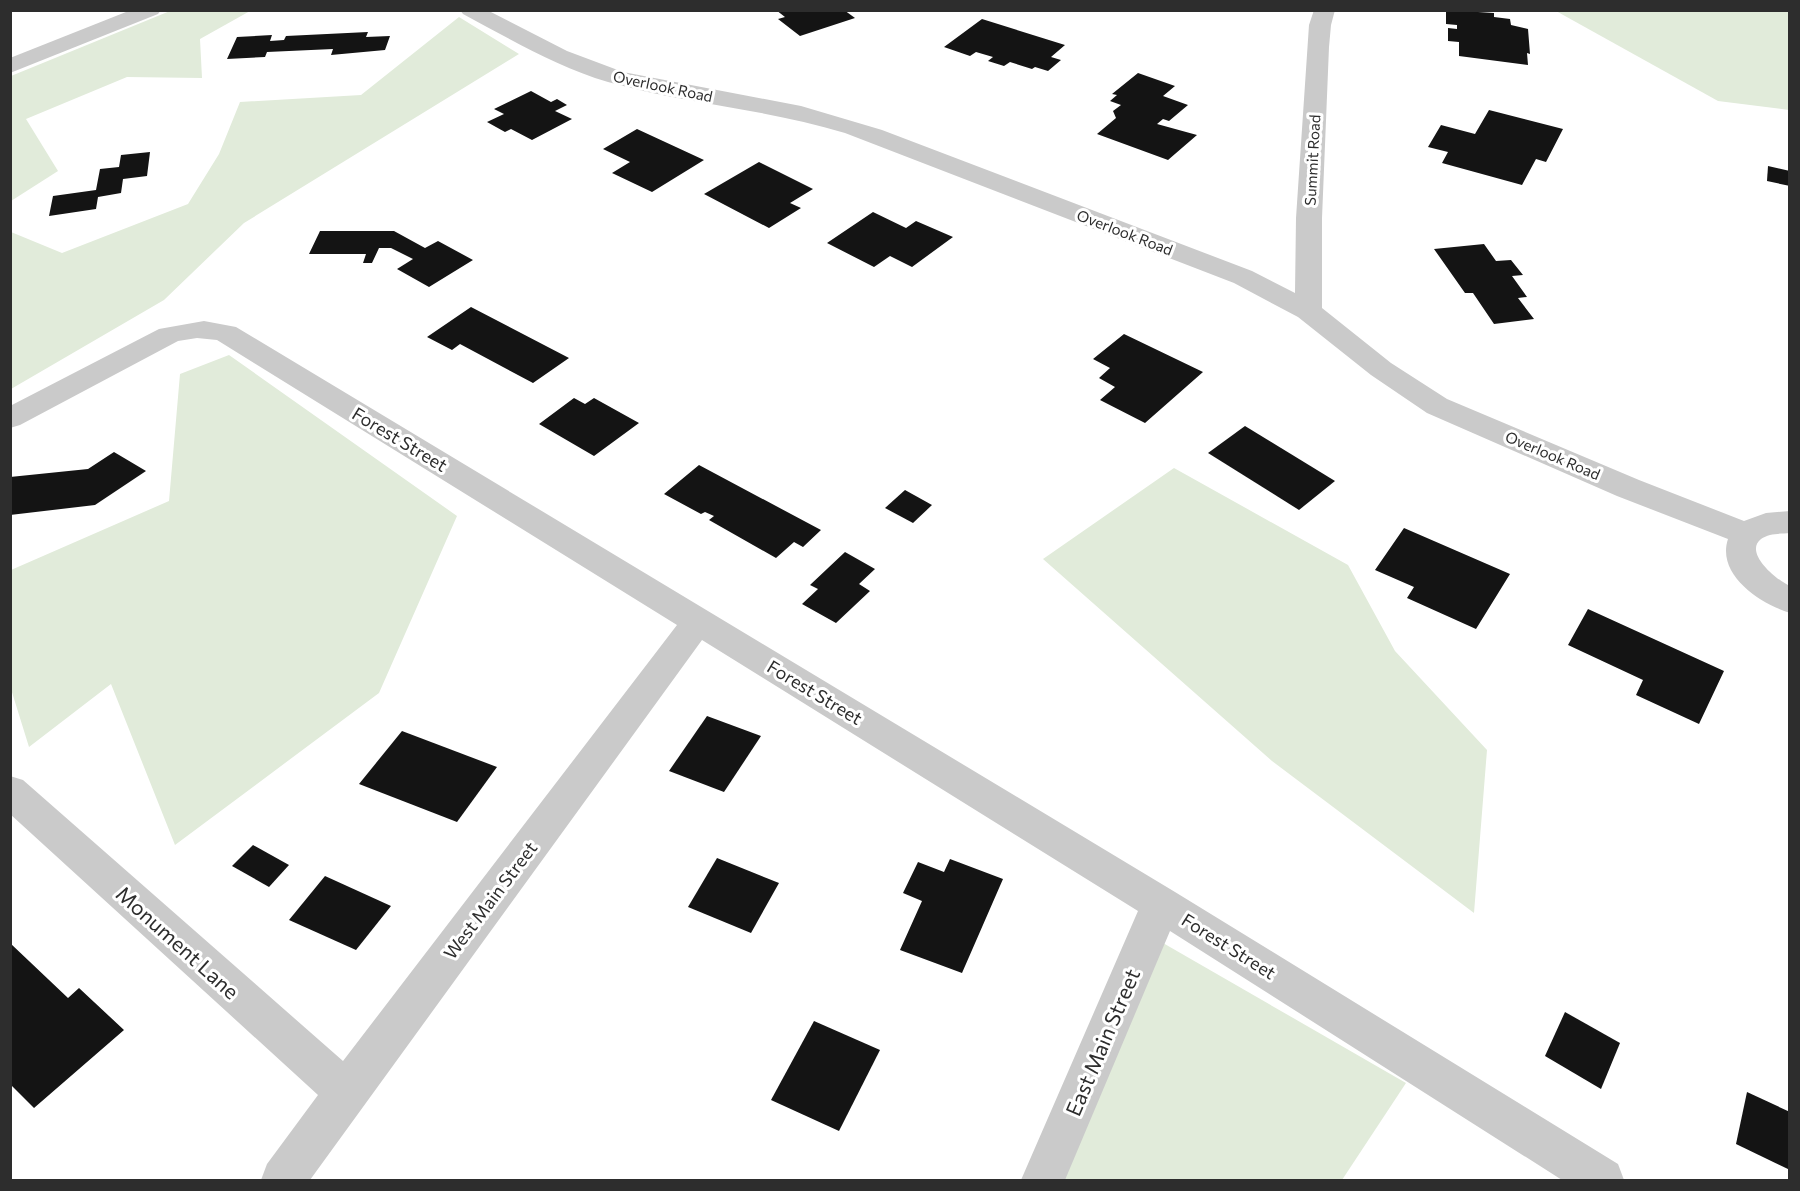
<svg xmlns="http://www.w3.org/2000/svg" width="1800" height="1191" viewBox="0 0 1800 1191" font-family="Commissioner,sans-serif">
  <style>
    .green { fill: #e1ebda }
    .building { fill: #141414 }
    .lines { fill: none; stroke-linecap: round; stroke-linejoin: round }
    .street { fill: #cacaca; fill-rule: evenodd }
    .labels { text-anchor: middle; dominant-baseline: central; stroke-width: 6; stroke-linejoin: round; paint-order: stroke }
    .far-street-label { font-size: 15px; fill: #2d2d2d; stroke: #fff }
    .street-label { font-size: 18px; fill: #2d2d2d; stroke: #fff }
    .near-street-label { font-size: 21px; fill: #2d2d2d; stroke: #fff }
  </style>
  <rect width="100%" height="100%" fill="#fff"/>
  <g class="green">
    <path d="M170,11H250L200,39L202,78L127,77L26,119L58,171L11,201V76Z"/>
    <path d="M1556,11H1789V110L1718,101Z"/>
    <path d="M459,17L519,54L244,223L164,300L11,389V232L62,253L188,204L219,154L240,102L361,95Z"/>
    <path d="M229,355L457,516L379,693L175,845L111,684L29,747L11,689V570L169,501L180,374Z"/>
    <path d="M1174,468L1348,565L1395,651L1487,750L1474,913L1272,761L1043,559Z"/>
    <path d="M1163,943L1406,1083L1342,1180H1057Z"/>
  </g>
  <g class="building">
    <path d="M776,10H844L855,18L800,36L778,19L785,17Z"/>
    <path d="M1446,10L1494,13V17L1510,19L1511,25L1528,29L1530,54L1527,53L1528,65L1459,56V42L1448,41V28L1457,29V25L1446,24Z"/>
    <path d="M982,19L1065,45L1051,57L1061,60L1048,71L1035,67L1032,69L1010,62L1004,66L988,61L993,57L976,52L970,56L944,47Z"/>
    <path d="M368,32L366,37L390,36L385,50L331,55L333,49L267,52L265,57L227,59L237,37L272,35L270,41L284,40L286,36Z"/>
    <path d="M1138,73L1175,86L1163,96L1188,105L1169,121L1163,119L1157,124L1197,135L1168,160L1097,134L1116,118L1113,111L1121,105L1110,101L1117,95L1112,94Z"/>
    <path d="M531,91L551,102L557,99L567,105L555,111L572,119L532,140L511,129L505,132L487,122L504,114L494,109Z"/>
    <path d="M1489,110L1563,129L1546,162L1536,159L1522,185L1442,163L1448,152L1428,147L1441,125L1475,134Z"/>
    <path d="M637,129L704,160L652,192L612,173L630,162L603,149Z"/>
    <path d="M150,152L147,176L123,179L121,193L98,197L96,209L49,216L53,196L96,190L100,169L119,167L121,155Z"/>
    <path d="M759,162L813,189L790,203L801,208L769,228L704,194Z"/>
    <path d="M1768,166L1790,171V186L1767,181Z"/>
    <path d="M873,212L906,228L916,221L953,237L912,267L890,256L874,267L827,243Z"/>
    <path d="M320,231H394L425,248L438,241L473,260L429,287L397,269L413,259L391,248H379L372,263H363L366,254H309Z"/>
    <path d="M1484,244L1496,261L1511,260L1523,275L1512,276L1527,297L1518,298L1534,319L1494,324L1473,293H1465L1434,249Z"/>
    <path d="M471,307L569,358L533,383L460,344L452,350L427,337Z"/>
    <path d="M1124,334L1203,372L1145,423L1100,400L1115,387L1099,378L1110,368L1093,359Z"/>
    <path d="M574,398L585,404L594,398L639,423L594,456L539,424Z"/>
    <path d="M1245,426L1335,481L1299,510L1208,453Z"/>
    <path d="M114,452L146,471L95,505L10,515V477L88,469Z"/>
    <path d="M699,465L821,530L803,547L794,542L776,558L709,520L714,516L705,512L701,514L664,494Z"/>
    <path d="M905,490L932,505L913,523L885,508Z"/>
    <path d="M1404,528L1510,574L1476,629L1407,598L1414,587L1375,570Z"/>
    <path d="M845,552L875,569L859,584L870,591L836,623L802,604L818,589L810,585Z"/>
    <path d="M1588,609L1724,671L1699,724L1636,695L1643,680L1568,645Z"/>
    <path d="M707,716L761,736L724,792L669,771Z"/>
    <path d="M402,731L497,767L457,822L359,784Z"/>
    <path d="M253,845L289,865L269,887L232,866Z"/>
    <path d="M717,858L779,883L751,933L688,907Z"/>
    <path d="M950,859L1003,879L962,973L900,950L922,901L903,893L918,862L944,872Z"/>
    <path d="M325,876L391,906L356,950L289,920Z"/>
    <path d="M10,943L68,998L79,988L124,1030L34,1108L10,1084Z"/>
    <path d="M1565,1012L1620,1043L1601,1089L1545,1056Z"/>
    <path d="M814,1021L880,1050L839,1131L771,1100Z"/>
    <path d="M1747,1092L1790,1112V1170L1736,1144Z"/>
  </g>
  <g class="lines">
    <g class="street">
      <path d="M131,10H161L158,14L10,73V58Z"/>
      <path d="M460,10H487L567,51L623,72L801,106L882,130L1252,271L1295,293L1296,218L1309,25L1314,10H1335L1331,25L1329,47L1322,218V308L1391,363L1447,399L1639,480L1744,521L1766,513L1790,511V533C1781,534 1769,533 1761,539C1743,553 1778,581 1790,586V613C1761,604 1716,575 1728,539L1617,496L1427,413L1371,375L1298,317L1234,283L845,133C767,109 686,104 608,82C557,67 510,39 463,14Z"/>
      <path d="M204,321L236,327L1175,892L1618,1164L1624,1180H1562L1170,931L1065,1180H1021L1138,911L702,640L310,1180H261L267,1164L318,1095L10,814V776L23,780L343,1061L677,625L217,340L197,338L178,341L20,425L10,428V406L159,329Z"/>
    </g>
  </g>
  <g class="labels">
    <g class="far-street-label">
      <text transform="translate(663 86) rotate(12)">Overlook Road</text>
      <text transform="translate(1312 160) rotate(-87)">Summit Road</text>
      <text transform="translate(1125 232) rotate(21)">Overlook Road</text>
      <text transform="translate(1553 455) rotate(23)">Overlook Road</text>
    </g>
    <g class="street-label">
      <text transform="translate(400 439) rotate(31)">Forest Street</text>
      <text transform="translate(815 692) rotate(31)">Forest Street</text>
      <text transform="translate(490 900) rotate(-53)">West Main Street</text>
      <text transform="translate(1229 946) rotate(32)">Forest Street</text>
    </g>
    <g class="near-street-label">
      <text transform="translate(178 942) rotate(42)">Monument Lane</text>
      <text transform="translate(1102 1042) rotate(-67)">East Main Street</text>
    </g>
  </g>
  <rect width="1800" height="1191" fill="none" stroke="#2d2d2d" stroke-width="24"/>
</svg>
